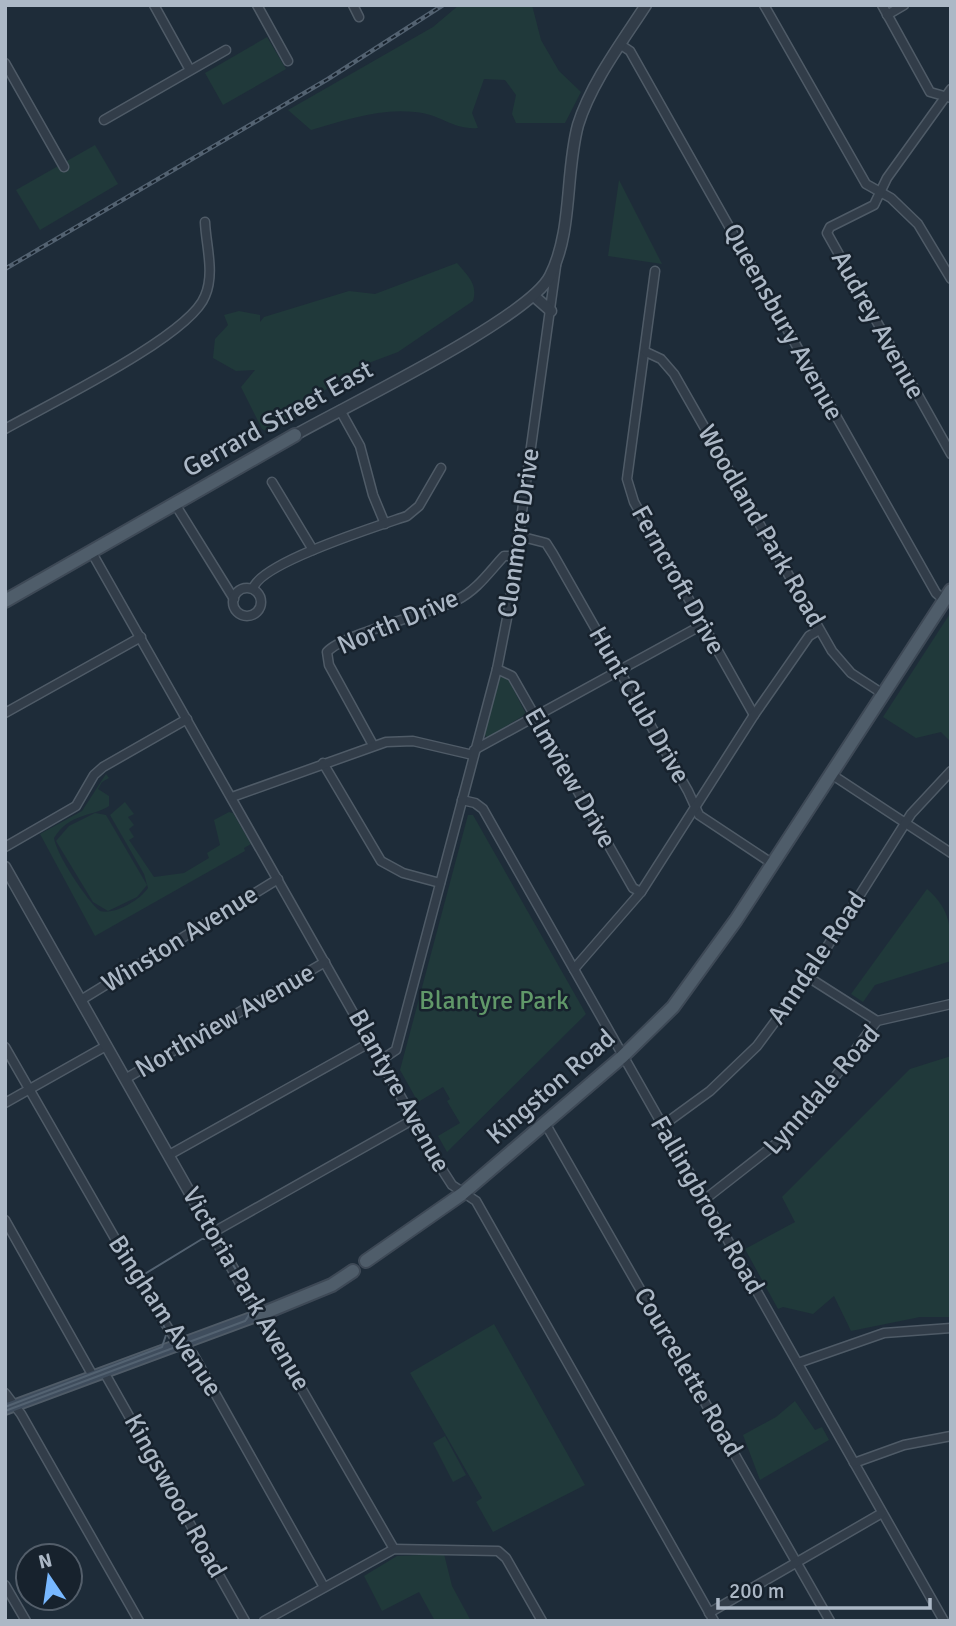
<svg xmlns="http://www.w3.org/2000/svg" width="956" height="1626" viewBox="0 0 956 1626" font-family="Signika,sans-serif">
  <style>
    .green { fill: #20393a }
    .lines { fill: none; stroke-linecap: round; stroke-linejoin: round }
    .minor-casing { stroke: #4f5b67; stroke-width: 11 }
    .tertiary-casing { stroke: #4f5b67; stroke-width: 13 }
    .secondary-casing { stroke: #4f5b67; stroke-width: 14 }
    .primary-casing { stroke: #3e4956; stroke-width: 16 }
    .minor { stroke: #323d49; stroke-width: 8 }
    .tertiary { stroke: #323d49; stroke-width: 10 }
    .secondary { stroke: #3f4d5d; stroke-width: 10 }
    .primary { stroke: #4f5d6a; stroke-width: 12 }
    .tram { stroke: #536271; stroke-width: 2 }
    .rail-casing { stroke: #536271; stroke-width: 4.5 }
    .rail { stroke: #17222d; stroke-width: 2; stroke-dasharray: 5; stroke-linecap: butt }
    .labels { text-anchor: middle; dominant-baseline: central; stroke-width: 5; stroke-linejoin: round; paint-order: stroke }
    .street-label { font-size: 26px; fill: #acb8c6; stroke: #17222d }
    .park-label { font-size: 26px; fill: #619869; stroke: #17222d }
  </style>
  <rect width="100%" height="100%" fill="#1e2c39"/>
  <g class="green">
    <path d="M459,5H532L541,40L559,71L581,92L565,123H516L512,114L516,95L505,80L484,79L472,113L478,128C452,130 441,114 415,112C380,108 345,120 311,130L288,110L433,27Z"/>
    <path d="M267,37L286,69L223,105L205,73Z"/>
    <path d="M95,145L118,184L40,230L16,190Z"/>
    <path d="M619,180L662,264L608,256Z"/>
    <path d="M457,263C468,276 478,284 473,301L398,352L366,364L351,379L331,386L296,411L298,416L268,432L262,429L241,387L255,370L236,371L213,358L215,339L228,325L224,315L239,311L260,315V322L264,317L349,291L375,294Z"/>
    <path d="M951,612V742L941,732L916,738L883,717Z"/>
    <path d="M501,675L507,677L526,714L487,738L484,734Z"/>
    <path d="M106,774L109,778L102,782L98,789L109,796V806C92,817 69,813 54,838C56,854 87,901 100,911C115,915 140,900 148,888L144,874L110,815L125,802L134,814L128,817L134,825L129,829L134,837L129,840L154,877L184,873L209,858L207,853L220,845L214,820L229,812L233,813L251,844L244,848L245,851L95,936L40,834L82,811Z"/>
    <path d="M95,813L106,815L147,885L137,897L108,911L93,902L56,841L69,826Z"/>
    <path d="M468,815H473L586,1014L447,1152L438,1136L460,1123L447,1101L450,1099L443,1087L418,1102L400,1070Z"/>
    <path d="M927,889C952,911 951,929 951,961L875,985L863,1002L851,994Z"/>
    <path d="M951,1056V1317H920L851,1331L834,1296L813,1314L783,1307L778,1309L745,1249L795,1222L782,1197L910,1069Z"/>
    <path d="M494,1324L585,1485L493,1532L476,1502L482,1498L410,1373Z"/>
    <path d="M795,1401L815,1430L822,1427L829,1440L760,1480L743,1435L776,1417Z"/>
    <path d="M445,1436L466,1475L453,1482L433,1443Z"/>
    <path d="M444,1554L452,1586L471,1621H435L419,1592L382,1611L364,1576L397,1556Z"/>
  </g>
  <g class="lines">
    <g class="minor-casing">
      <g id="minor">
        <path d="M154,5L190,70"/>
        <path d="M257,5L288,61"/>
        <path d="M353,5L359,17"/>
        <path d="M764,5L866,184L891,198L918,224L951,279"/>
        <path d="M882,5L930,92L951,98"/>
        <path d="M887,15L904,5"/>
        <path d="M621,45L630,51L936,593L944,600"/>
        <path d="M5,63L64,167"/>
        <path d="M951,89L887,178L874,205L830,227L827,233L951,454"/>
        <path d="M104,120L226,50"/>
        <path d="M655,271L627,479L634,502L754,715"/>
        <path d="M646,352L661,359L674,374L832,651L851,673L883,694"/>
        <path d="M340,410L360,446L373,495L385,524"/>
        <path d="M5,429C47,405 190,336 205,296C215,273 206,246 205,222"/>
        <path d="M272,482L313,550"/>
        <path d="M175,504L234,599"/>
        <path d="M519,536L546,543L553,554L688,791L699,815L773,864"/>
        <path d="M92,553L443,1171L452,1185L476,1201L714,1621"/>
        <circle cx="247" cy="602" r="14"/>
        <path d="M253,589C259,563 378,526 407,516L419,506L441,468"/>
        <path d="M497,669L512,676L633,888L641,892"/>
        <path d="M5,713L141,637"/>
        <path d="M373,745L329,665L327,652C343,634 429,614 457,600C477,590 489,572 504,556H517"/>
        <path d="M474,750L702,625"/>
        <path d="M323,763L381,861L403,873L440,883"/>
        <path d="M831,774L951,853"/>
        <path d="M232,797L386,742L413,741L473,755"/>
        <path d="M462,800L475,803L483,809L944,1621"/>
        <path d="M5,847L76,806L94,775L103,767L187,719"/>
        <path d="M574,969L641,892L754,715L809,636L819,630"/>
        <path d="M808,977L877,1021"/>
        <path d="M81,1000L278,879"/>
        <path d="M5,1047L155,1308L174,1337L193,1354L324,1587"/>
        <path d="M381,1060L396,1050L497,669L508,613L556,266"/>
        <path d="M125,1079L325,962"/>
        <path d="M5,1103L106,1046"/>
        <path d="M545,1123L830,1621"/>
        <path d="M662,1126L710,1091L757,1046L808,977L911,814L951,771"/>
        <path d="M169,1155L371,1042"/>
        <path d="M704,1200L782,1139L807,1114L877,1021L951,1004"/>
        <path d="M5,1220L93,1376"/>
        <path d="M212,1233L414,1119"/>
        <path d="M259,1315L394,1549"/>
        <path d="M798,1363L884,1333L951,1328"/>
        <path d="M104,1372L245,1621"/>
        <path d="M5,1393L21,1414L139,1621"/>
        <path d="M854,1463L904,1445L951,1436"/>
        <path d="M5,1585L26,1621"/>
        <path d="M709,1613L882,1513"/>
        <path d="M264,1621L394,1549L498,1551L506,1558L542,1621"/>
      </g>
    </g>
    <g class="tertiary-casing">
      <g id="tertiary">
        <path d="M535,297L551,311"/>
        <path d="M295,435C346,406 529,318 550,276C573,231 565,173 578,125C591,83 622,42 646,5"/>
        <path d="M5,867L259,1315"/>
      </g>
    </g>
    <g class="secondary-casing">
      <path id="secondary" d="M5,1409L259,1315"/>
    </g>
    <g class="primary-casing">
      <g id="primary">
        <path d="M5,601L295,435"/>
        <path d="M366,1261L462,1194L622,1057L673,1007L736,920L951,590"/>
        <path d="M259,1315L332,1285L353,1271"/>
      </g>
    </g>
    <use href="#minor" class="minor"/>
    <use href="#tertiary" class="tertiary"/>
    <use href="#secondary" class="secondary"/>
    <use href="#primary" class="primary"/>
    <path class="tram" d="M5,1407L162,1347L167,1332L142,1286L143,1275L202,1239H212L219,1244C230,1261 263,1302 245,1321L5,1411"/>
    <g class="rail-casing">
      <path id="rail" d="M5,269L328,79L443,5"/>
    </g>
    <use href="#rail" class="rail"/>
  </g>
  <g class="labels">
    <g class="street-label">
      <text transform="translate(783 322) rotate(61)">Queensbury Avenue</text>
      <text transform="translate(878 325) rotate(61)">Audrey Avenue</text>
      <text transform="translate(278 419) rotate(-29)">Gerrard Street East</text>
      <text transform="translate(761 526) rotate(60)">Woodland Park Road</text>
      <text transform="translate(519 533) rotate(-82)">Clonmore Drive</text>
      <text transform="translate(678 580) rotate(61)">Ferncroft Drive</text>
      <text transform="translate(398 622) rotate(-23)">North Drive</text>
      <text transform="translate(639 705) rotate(60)">Hunt Club Drive</text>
      <text transform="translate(570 778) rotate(60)">Elmview Drive</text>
      <text transform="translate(180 939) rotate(-32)">Winston Avenue</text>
      <text transform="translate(817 958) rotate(-56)">Anndale Road</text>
      <text transform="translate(225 1021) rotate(-30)">Northview Avenue</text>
      <text transform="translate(551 1087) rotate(-41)">Kingston Road</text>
      <text transform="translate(822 1090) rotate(-49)">Lynndale Road</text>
      <text transform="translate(399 1091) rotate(61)">Blantyre Avenue</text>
      <text transform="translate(707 1205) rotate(60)">Fallingbrook Road</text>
      <text transform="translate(246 1289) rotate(60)">Victoria Park Avenue</text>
      <text transform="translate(165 1316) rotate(57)">Bingham Avenue</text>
      <text transform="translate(688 1372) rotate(60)">Courcelette Road</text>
      <text transform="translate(175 1496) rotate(61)">Kingswood Road</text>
    </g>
    <g class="park-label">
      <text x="494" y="1001">Blantyre Park</text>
    </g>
  </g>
  <rect width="956" height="1626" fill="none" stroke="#acb8c6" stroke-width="14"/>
  <g transform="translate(49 1577) rotate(347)"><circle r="33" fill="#17222d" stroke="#535e6a" stroke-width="2"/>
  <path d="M0-5L12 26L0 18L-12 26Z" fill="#78b8ff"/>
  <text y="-10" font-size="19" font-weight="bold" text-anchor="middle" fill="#acb8c6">N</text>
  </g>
  <path d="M718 1598v10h212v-10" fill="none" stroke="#acb8c6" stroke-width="3.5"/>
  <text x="729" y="1598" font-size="21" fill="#acb8c6" stroke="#17222d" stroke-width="5" paint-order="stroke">200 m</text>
</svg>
